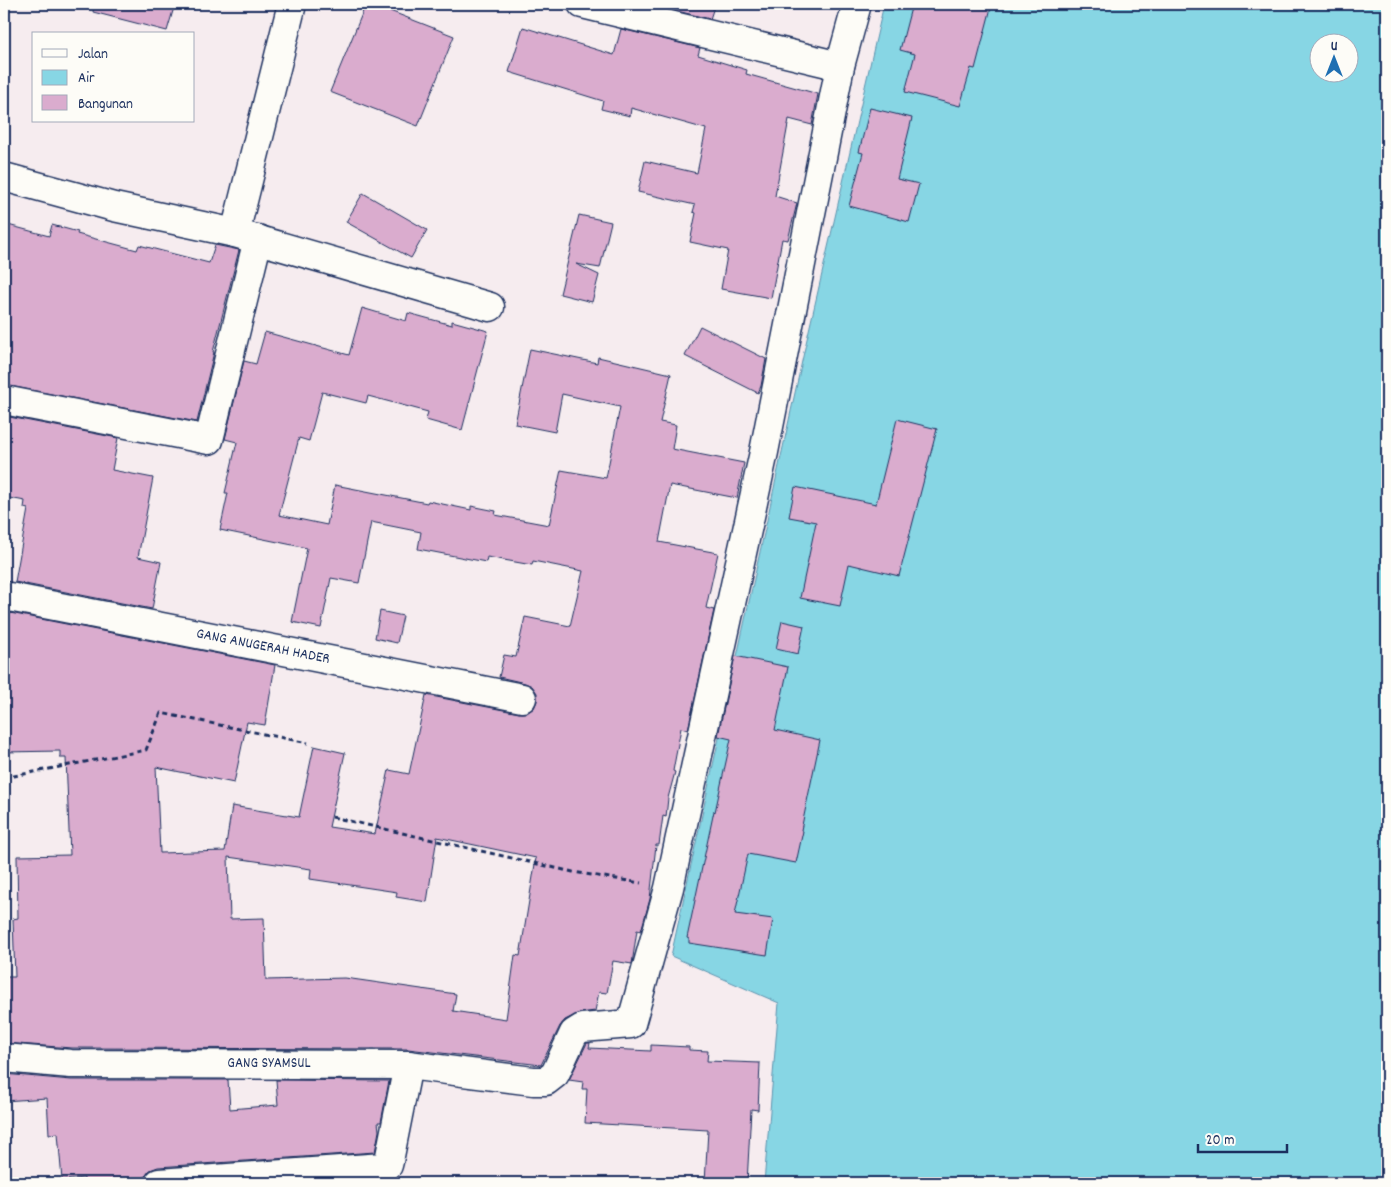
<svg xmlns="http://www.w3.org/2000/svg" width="1391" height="1187" viewBox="0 0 1391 1187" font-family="Dekko,sans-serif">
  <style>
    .water { fill: #87d6e4; stroke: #5c93ae; fill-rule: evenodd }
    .building { fill: #daacce; stroke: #1b2f5e; fill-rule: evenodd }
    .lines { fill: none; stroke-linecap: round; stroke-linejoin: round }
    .minor-casing { stroke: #1b2f5e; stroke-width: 31 }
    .path { stroke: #1b2f5e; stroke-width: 3; stroke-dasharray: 5 4; stroke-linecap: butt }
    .minor { stroke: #fdfcf7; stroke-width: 28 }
    .labels { text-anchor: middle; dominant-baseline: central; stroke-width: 4.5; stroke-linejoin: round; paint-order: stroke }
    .street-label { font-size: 15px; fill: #1b2f5e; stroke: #fdfcf7 }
  </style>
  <rect width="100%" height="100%" fill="#f6ecef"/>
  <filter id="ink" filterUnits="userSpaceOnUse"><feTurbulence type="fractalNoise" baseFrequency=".02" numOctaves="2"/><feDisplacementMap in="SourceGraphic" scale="10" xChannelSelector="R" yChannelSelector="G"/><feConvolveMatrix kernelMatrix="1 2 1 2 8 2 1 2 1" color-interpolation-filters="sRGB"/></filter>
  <g filter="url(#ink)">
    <path class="water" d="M884,4H1387V1183H764L779,1003L671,956L804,352ZM1318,42H1348V72H1318Z"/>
    <g class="building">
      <path d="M94,4H175L167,31L93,12Z"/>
      <path d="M366,4H372L454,36L418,126L330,92Z"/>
      <path d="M648,4H715L710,19Z"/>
      <path d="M912,4H992L975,69L971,68L960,106L905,92L915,54L900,50Z"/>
      <path d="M523,27L614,55L621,29L700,48L698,55L747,70L746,74L818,94L812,125L789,119L775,196L797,203L788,240L782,239L771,298L721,289L728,250L690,242L696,213L693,212L695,205L638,192L645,161L697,173L706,129L631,108L630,116L601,109L603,101L509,72Z"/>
      <path d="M870,108L912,118L897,179L919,184L909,222L849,206L863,153L859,152Z"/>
      <path d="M363,193L427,230L411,258L346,222Z"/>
      <path d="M579,215L611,222L600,268L576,264L599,275L592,302L560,294Z"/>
      <path d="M8,225L49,236L52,225L78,232L77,234L137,250L139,245L209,263L215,245L239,250L213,352H214L197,422L4,385V239Z"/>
      <path d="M362,308L406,321L408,313L452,325V321L488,331L462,430L426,420L428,412L368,396L366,403L322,392L309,441L299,438L279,515L327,525L335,485L427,503L428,501L471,510V506L496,511L495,515L549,525L561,470L606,478L620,407L562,394L555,432L515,424L530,349L597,363L598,357L671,374L660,422L676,425L672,449L744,463L737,498L670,485L659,542L718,553L706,608L714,610L688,730L681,728L673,771L675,772L668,798L666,817L663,816L659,845H656L650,899L641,931L637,930L632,964L613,961L607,993L599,992L595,1011L580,1013L565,1020L560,1026L541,1065L408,1049L72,1048L4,1043V977H15L13,919L18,918L17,856L70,855L66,758H60V751L4,752V617L9,618L10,613L275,665L265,725L247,722L234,783L156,767L160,853L225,851L232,806L299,817L314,746L345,753L329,827L375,834L389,770L409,774L426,695L519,713H527L534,708L537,701V693L532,686L525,683L499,677L504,655L516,657L525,617L570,626L583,571L533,561L532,565L487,557L486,562L418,549L421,532L371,522L359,583L331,578L321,628L292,622L307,548L220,530L228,493H225L237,442L225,439L244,361L256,364L265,332L349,355ZM437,837L536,858L520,956L515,955L506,1019L453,1011L456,994L345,978L266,980L264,918L230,919L228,857L311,869L310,879L397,892L396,897L427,902Z"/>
      <path d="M700,326L766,359L761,386L758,393L685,356Z"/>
      <path d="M4,416L118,438L112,470L153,478L138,557L161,562L152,609L15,582L28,509L24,508L25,501L4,497Z"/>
      <path d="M897,419L937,429L899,576L849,564L840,606L800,598L816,522L789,517L795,487L876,504Z"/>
      <path d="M380,611L403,616L397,643L375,638Z"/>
      <path d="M782,621L804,626L798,654L776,649Z"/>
      <path d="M735,656L788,667L775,730L820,740L801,830L803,831L796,863L748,854L735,914L773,919L767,955L689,943V939L687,938L714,811L715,812L731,739L718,736Z"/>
      <path d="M587,1043H590L589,1048L651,1051V1045L689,1047V1050L708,1051L707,1061L760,1063L758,1110L751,1109L747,1183H705L708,1130L585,1123L587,1089H582L583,1082L569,1080Z"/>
      <path d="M4,1074L71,1080H228L230,1109L278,1105L276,1080L389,1081L381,1122H378L379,1131L375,1152L158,1167L150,1170L144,1178L84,1182V1178L62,1180L58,1133L49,1134L47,1098L4,1101Z"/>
    </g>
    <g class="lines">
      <g class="minor-casing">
        <g id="minor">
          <path d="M582,4L840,66"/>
          <path d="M4,177L114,207L235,233L490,307"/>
          <path d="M235,233L292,4"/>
          <path d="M4,400L209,440L258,239"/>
          <path d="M4,596L522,698"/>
          <path d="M4,1058L71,1064L408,1065L533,1081H546L555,1074L574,1033L582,1028L631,1024L669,888L764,452L840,66L857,4"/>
          <path d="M159,1183L383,1167L388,1165L389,1161L408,1065"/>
        </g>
      </g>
      <g class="path">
        <path d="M4,778L146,750L161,713L308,743"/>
        <path d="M332,817L573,872L641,883"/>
      </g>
      <use href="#minor" class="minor"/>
    </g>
  </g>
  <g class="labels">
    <g class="street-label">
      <text transform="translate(263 647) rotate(11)">GANG ANUGERAH HADER</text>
      <text x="269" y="1064">GANG SYAMSUL</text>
    </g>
  </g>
  <rect width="1391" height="1187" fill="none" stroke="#fdfcf7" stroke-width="20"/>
  <rect x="10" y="10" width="1371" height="1167" fill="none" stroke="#1b2f5e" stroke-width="2" filter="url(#ink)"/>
  <rect x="32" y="32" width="162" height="90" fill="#fdfcf7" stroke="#a3aaba"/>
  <rect x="42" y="49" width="25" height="8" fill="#fdfcf7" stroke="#a3aaba"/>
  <text x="78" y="58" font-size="15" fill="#1b2f5e">Jalan</text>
  <rect x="42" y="70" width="25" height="15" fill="#87d6e4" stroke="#a3aaba"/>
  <text x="78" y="82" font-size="15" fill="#1b2f5e">Air</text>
  <rect x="42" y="95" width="25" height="15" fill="#daacce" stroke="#a3aaba"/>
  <text x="78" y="108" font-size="15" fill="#1b2f5e">Bangunan</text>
  <g transform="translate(1334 58)"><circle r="24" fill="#fdfcf7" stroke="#a3aaba"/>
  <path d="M0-4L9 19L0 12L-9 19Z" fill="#1f6fb2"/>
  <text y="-8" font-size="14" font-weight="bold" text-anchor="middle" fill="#1b2f5e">U</text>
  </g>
  <path d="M1198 1144v8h89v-8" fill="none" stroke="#1b2f5e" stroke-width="2.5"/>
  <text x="1206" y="1144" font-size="15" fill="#1b2f5e" stroke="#fdfcf7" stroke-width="4" paint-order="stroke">20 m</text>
</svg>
